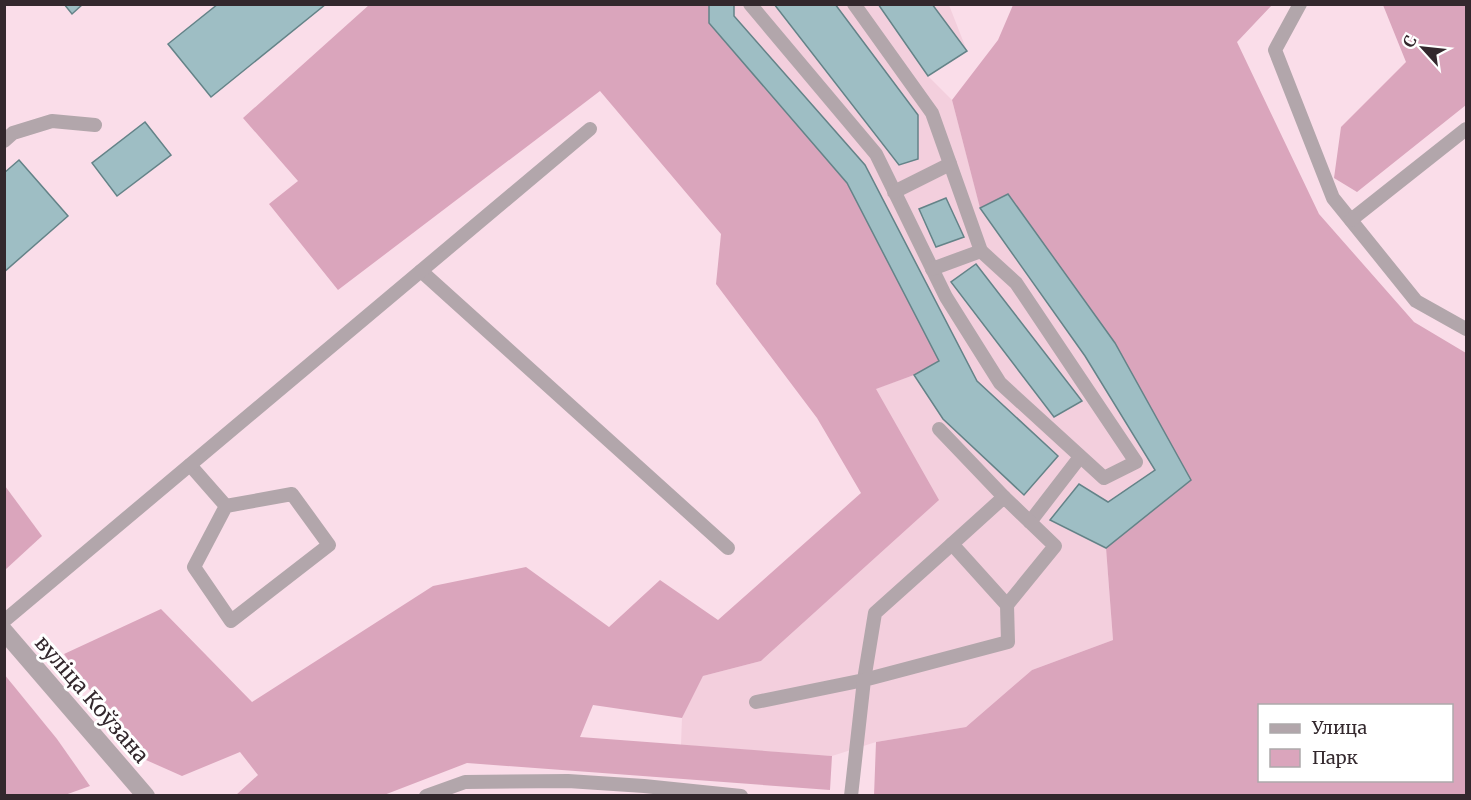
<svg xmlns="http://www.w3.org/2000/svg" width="1471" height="800" viewBox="0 0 1471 800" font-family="Merriweather,serif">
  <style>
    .built { fill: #f3cfdd }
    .green { fill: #daa5bc; fill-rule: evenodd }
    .building { fill: #9ebec4; stroke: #648388; stroke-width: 1.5 }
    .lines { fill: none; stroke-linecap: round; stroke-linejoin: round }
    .service { stroke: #b2a6ab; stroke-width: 14 }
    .minor { stroke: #b2a6ab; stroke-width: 18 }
    .labels { text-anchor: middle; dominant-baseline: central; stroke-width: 6; stroke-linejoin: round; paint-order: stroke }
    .street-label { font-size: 21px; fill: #33282d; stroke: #fff }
  </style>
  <rect width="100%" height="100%" fill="#fadde9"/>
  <path class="built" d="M709,5H949L967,51L928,76L952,100L980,207L1008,194L1115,343L1191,480L1106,548L1113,640L1032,670L966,727L876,742L832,756L681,745L682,718L703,676L761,661L938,500L875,389L914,375L939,360L847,183L709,23Z"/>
  <g class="green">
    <path d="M369,5H709V23L847,183L939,361L914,375L876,389L939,500L761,661L703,676L682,718L593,705L580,737L832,756L830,790L467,763L384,795H236L258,775L240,752L182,776L137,756L64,654L161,609L252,702L433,586L526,567L609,627L660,580L718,620L861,493L817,418L716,284L721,234L600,91L338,290L269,204L298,181L243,118Z"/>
    <path d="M1013,5H1272L1237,42L1319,214L1414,322L1466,353V795L874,796L876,742L966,727L1032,670L1113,640L1106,548L1191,480L1115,343L1008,195L980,208L952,100L998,40ZM1260,706H1452V780H1260Z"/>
    <path d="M1383,5H1466V105L1357,192L1334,178L1341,127L1406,62Z"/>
    <path d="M5,486L42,536L5,570Z"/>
    <path d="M4,674L57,739L90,786L65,795H5Z"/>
  </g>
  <g class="building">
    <path d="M64,4H83L72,14Z"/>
    <path d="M218,4H326L211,97L168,44Z"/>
    <path d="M709,4H734V16L865,165L977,381L1058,456L1024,495L943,419L914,375L939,361L847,183L709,23Z"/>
    <path d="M774,4H835L918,115V159L899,165Z"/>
    <path d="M878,4H932L967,51L928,76Z"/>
    <path d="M145,122L171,155L117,196L92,163Z"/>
    <path d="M19,160L68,216L4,272V173Z"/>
    <path d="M1008,194L1115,343L1191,480L1106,548L1050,520L1079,484L1108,502L1155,470L1085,356L980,208Z"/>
    <path d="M946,198L964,237L936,247L919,209Z"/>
    <path d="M976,264L1082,401L1054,417L951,282Z"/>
  </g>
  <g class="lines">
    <g class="service">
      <path d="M750,4L876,154L946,297L1000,383L1104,478L1136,462L1016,283L981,251L932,113L854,4"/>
      <path d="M1300,4L1275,50L1333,198L1416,301L1466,329"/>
      <path d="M4,141L13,133L52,121L95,125"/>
      <path d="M894,192L950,164"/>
      <path d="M1351,220L1466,129"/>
      <path d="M932,269L981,251"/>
      <path d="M421,271L728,548"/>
      <path d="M939,429L1004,497"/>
      <path d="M190,465L226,506L194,567L231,621L329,545L292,494L226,506"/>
      <path d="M1030,522L1080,457"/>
      <path d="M4,621L590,129"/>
      <path d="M756,702L864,680L875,613L952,544"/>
      <path d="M426,796L465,782L568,781L644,786L741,796"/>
      <path d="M851,796L864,680L1008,642L1007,605L952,544L1004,497L1055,546L1007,605"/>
    </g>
    <path class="minor" d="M4,631L146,796"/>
  </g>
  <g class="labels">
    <g class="street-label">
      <text transform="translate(92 699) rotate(49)">вуліца Коўзана</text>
    </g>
  </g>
  <rect width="1471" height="800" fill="none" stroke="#33282d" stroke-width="12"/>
  <rect x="1258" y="704" width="195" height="78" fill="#ffffff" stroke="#ada9ab" stroke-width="1.5"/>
  <rect x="1270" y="724" width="30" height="9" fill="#b2a6ab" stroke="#ada9ab" stroke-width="1.5"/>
  <text x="1312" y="734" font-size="18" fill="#33282d">Улица</text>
  <rect x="1270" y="749" width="30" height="18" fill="#daa5bc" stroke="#ada9ab" stroke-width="1.5"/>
  <text x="1312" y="764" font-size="18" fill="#33282d">Парк</text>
  <g transform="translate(1423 48) rotate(297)" stroke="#ffffff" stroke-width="4.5" paint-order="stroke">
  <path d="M0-4.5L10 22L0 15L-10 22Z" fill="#33282d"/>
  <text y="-9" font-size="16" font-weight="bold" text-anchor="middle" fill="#33282d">С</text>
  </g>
</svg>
